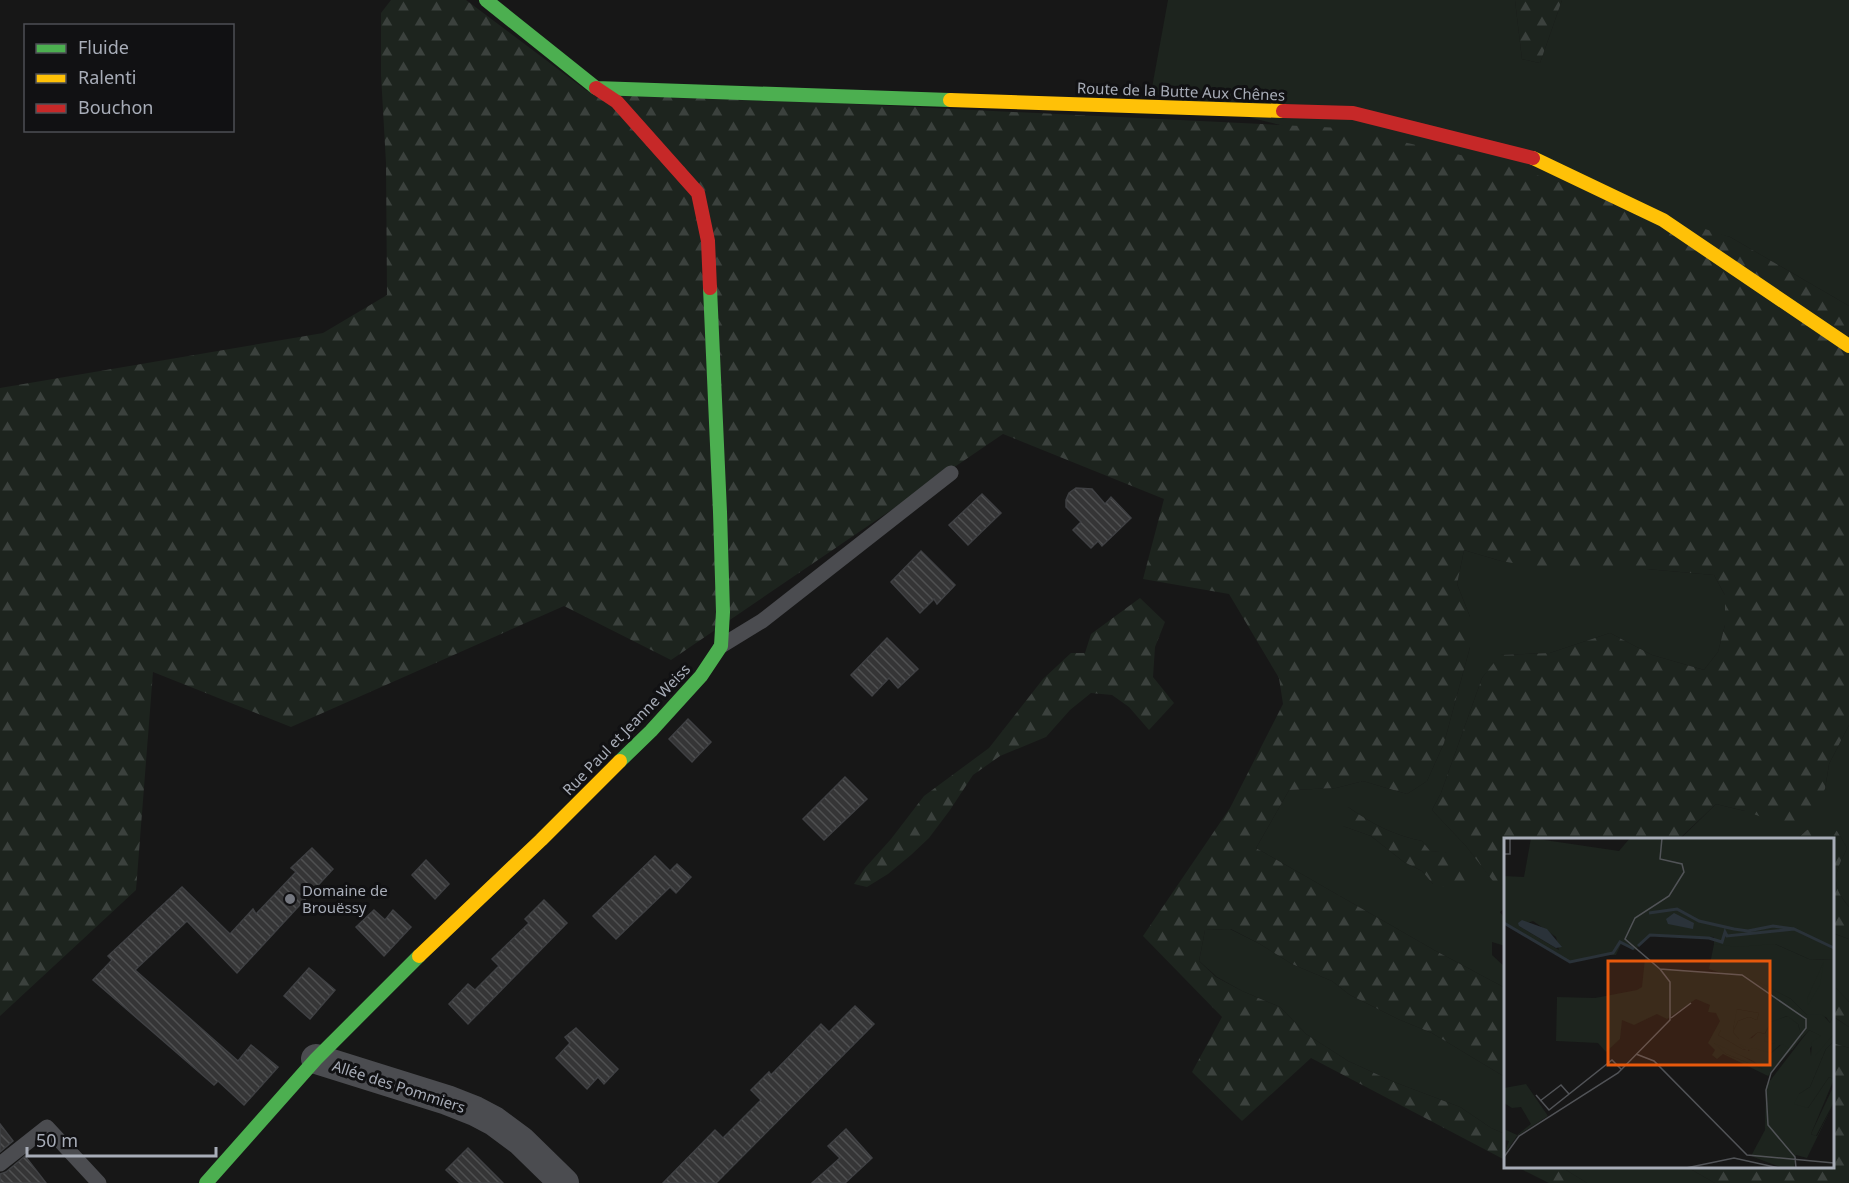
<svg xmlns="http://www.w3.org/2000/svg" width="1849" height="1183" viewBox="0 0 1849 1183" font-family="'Noto Sans',sans-serif">
  <style>
    .green { fill: #1d241e; fill-rule: evenodd }
    .forest { fill: url(#forest-firs) }
    .building { fill: url(#building-back-hatch); stroke: #3f4043; stroke-width: 1.5 }
    .lines { fill: none; stroke-linecap: round; stroke-linejoin: round }
    .lane { stroke: #4b4c50; stroke-width: 15 }
    .street { stroke: #4b4c50; stroke-width: 30 }
    .fast { stroke: #4caf50; stroke-width: 14 }
    .slow { stroke: #ffc107; stroke-width: 14 }
    .jam { stroke: #c62828; stroke-width: 14 }
    .poi-dot { fill: #757880; stroke: #111113; stroke-width: 2 }
    .labels { text-anchor: middle; dominant-baseline: central; stroke-width: 6; stroke-linejoin: round; paint-order: stroke }
    .street-label { font-size: 15px; fill: #a8adb8; stroke: #111113 }
    .poi-label { font-size: 15px; fill: #a8adb8; stroke: #111113; text-anchor: start }
    .inset-river { fill: none; stroke: #2a3239; stroke-width: 3 }
    .inset-road { fill: none; stroke: #515357; stroke-width: 1.5 }
    .view { fill: #e8590c; fill-opacity: 0.15; stroke: #e8590c; stroke-width: 3 }
    .inset-edge { fill: none; stroke: #a8adb8; stroke-width: 3 }
  </style>
  <defs>
    <pattern id="forest-firs" width="22" height="20" patternUnits="userSpaceOnUse" patternTransform="scale(1.5)"><rect width="22" height="20" fill="#1d241e"/><path d="M5 1l3.5 6h-7zM16 11l3.5 6h-7z" fill="#3b413d"/></pattern>
    <pattern id="building-back-hatch" width="6" height="6" patternUnits="userSpaceOnUse" patternTransform="scale(1.5)"><rect width="6" height="6" fill="#353536"/><path d="M-1 5l2 2M0 0l6 6M5-1l2 2" fill="none" stroke="#4f5051"/></pattern>
  </defs>
  <rect width="100%" height="100%" fill="#171717"/>
  <g class="green">
    <path d="M1168,0H1515L1522,59L1540,63L1562,0H1849V306L1730,237L1151,93Z"/>
    <path d="M1464,550L1501,561L1647,569L1714,575L1725,595V625L1718,652L1704,670L1652,655L1610,633L1550,653L1501,655L1482,678L1441,793L1432,810L1466,846L1496,884L1505,886V908L1500,912L1505,919V946L1492,942V955L1505,967V988L1434,950L1256,848L1289,790L1336,788L1363,781L1407,794L1427,781L1444,743L1470,647V617L1457,584ZM1348,807C1370,823 1395,836 1422,841L1430,851L1456,854L1433,884L1422,871L1404,862L1371,836L1343,826Z"/>
    <path d="M1849,725V907C1829,883 1835,874 1847,848L1837,831L1807,830L1797,839L1679,840L1716,804L1745,811L1825,789L1829,764Z"/>
    <path d="M1230,929L1260,944L1292,964L1332,981L1350,995L1398,1019L1432,1033L1505,1077V1134L1491,1128L1460,1107L1394,1082L1348,1061L1306,1034L1280,1007L1242,991L1217,977L1199,961L1205,930Z"/>
    <path d="M1832,933L1849,939V1002L1836,988H1833Z"/>
    <path d="M1832,1016L1849,1027V1048L1833,1043Z"/>
    <path d="M1561,1167H1687L1715,1183H1587Z"/>
  </g>
  <g class="forest">
    <path d="M391,0H466L587,91L1341,128L1505,165L1730,237L1849,306V725L1829,764L1825,789L1795,829L1745,811L1716,804L1679,839L1506,840L1505,886L1496,885L1466,846L1432,810L1441,793L1482,678L1500,655L1550,653L1610,633L1652,655L1704,670L1718,652L1725,625V595L1714,575L1647,569L1555,570L1501,561L1464,550L1457,584L1470,617V647L1444,743L1427,781L1407,794L1363,781L1336,788L1289,790L1256,848L1434,950L1505,988V1077L1432,1033L1398,1019L1350,995L1332,981L1292,964L1260,944L1231,929L1205,930L1199,961L1216,977L1242,991L1280,1007L1306,1034L1348,1061L1394,1082L1460,1107L1491,1128L1505,1134V1160L1311,1058L1242,1121L1192,1072L1222,1017L1143,936L1230,808L1283,704L1279,678L1229,594L1143,579L1164,499L1003,434L671,660L564,606L291,727L153,672L136,890L0,1016V388L323,333L387,295L386,163L381,75V13Z"/>
    <path d="M1515,0H1562L1540,63L1522,59Z"/>
    <path d="M1140,598L1165,622L1155,647L1153,677L1174,703L1149,730L1129,707L1112,695L1091,693L1070,710L1046,737L1000,756L973,775L950,810L929,838L911,855L888,874L867,887L854,884L865,868L891,839L924,796L989,748L1043,679L1071,653H1085L1091,634Z"/>
    <path d="M1348,807C1370,823 1395,836 1422,841L1430,851L1456,853L1466,868V882L1452,889L1433,884L1422,871L1404,862L1371,836L1343,826L1338,813Z"/>
    <path d="M1824,826L1837,831L1847,848C1835,874 1829,883 1849,907V939L1833,933L1832,840L1797,839L1807,830Z"/>
    <path d="M1832,988H1836L1849,1002V1027L1833,1016Z"/>
    <path d="M1833,1043L1849,1048V1183H1715L1687,1167L1832,1166Z"/>
    <path d="M1517,1167H1561L1587,1183H1549Z"/>
  </g>
  <g class="building">
    <path d="M1076,488L1092,489L1105,504L1111,497L1131,518L1102,546L1098,541L1091,548L1073,530L1081,522L1066,507V500L1069,493Z"/>
    <path d="M982,494L1001,513L968,545L949,525Z"/>
    <path d="M921,551L955,585L937,604L934,599L920,613L891,582Z"/>
    <path d="M887,638L918,669L898,688L889,678L872,696L851,675Z"/>
    <path d="M688,719L711,742L692,762L669,739Z"/>
    <path d="M845,777L867,799L824,840L803,819Z"/>
    <path d="M312,848L333,869L237,973L187,921L135,970L238,1061L251,1045L278,1067L244,1105L218,1081L214,1085L93,980L112,960L108,956L182,887L230,934L253,909L256,914L296,872L291,868Z"/>
    <path d="M655,856L670,871L677,864L691,877L676,893L670,887L616,939L593,916Z"/>
    <path d="M426,860L449,884L435,899L412,875Z"/>
    <path d="M544,900L567,923L468,1024L449,1004L468,984L475,990L499,966L492,959L529,923L525,919Z"/>
    <path d="M374,910L385,920L393,910L411,927L384,956L356,927Z"/>
    <path d="M309,968L335,990L310,1019L284,996Z"/>
    <path d="M855,1006L874,1024L716,1183H663L715,1130L723,1138L761,1100L751,1090L769,1072L771,1075L821,1024L829,1032Z"/>
    <path d="M576,1028L618,1069L604,1084L598,1077L587,1089L556,1058L570,1043L565,1037Z"/>
    <path d="M0,1124L13,1141L0,1152Z"/>
    <path d="M846,1129L872,1158L845,1183H812L840,1158L828,1146Z"/>
    <path d="M468,1148L503,1183H460L446,1170Z"/>
    <path d="M25,1156L46,1183H0V1174L6,1172Z"/>
  </g>
  <g class="lines">
    <g class="lane">
      <path d="M721,646L762,621L951,473"/>
      <path d="M0,1164L47,1127L99,1183"/>
    </g>
    <path class="street" d="M316,1059L447,1100L475,1111L494,1121L521,1141L564,1183"/>
    <g class="fast">
      <path d="M486,0L596,88L950,100"/>
      <path d="M620,761L651,731L701,676L721,646L723,612L720,512L710,288"/>
      <path d="M206,1183L316,1059L419,956"/>
    </g>
    <g class="slow">
      <path d="M950,100L1283,111"/>
      <path d="M1533,158L1663,220L1849,346"/>
      <path d="M419,956L541,840L620,761"/>
    </g>
    <g class="jam">
      <path d="M596,88L617,102L698,193L708,241L710,288"/>
      <path d="M1283,111L1353,113L1533,158"/>
    </g>
  </g>
  <circle class="poi-dot" cx="290" cy="899" r="6"/>
  <g class="labels">
    <g class="street-label">
      <text transform="translate(1181 91) rotate(2)">Route de la Butte Aux Chênes</text>
      <text transform="translate(626 729) rotate(-46)">Rue Paul et Jeanne Weiss</text>
      <text transform="translate(399 1086) rotate(18)">Allée des Pommiers</text>
    </g>
    <g class="poi-label">
      <text x="302" y="890">Domaine de<tspan x="302" dy="17">Brouëssy</tspan></text>
    </g>
  </g>
  <g transform="translate(1504 838)">
    <rect width="330" height="330" fill="#171717"/>
    <path d="M210,106H271L305,121L330,122V176L326,185L322,179L303,177L287,161L273,154L205,131ZM232,171L255,175L253,182L245,179L234,183L229,194L235,201L248,200L254,194L261,196L267,183L284,178L294,186L298,199L288,212L276,207L267,215L238,211L214,197L217,192H229ZM305,192L318,198L306,210L307,218L330,196V203L322,211L306,249L295,256L304,270L325,239L330,241L307,296L313,298L330,265L303,320L292,317L290,330H279L247,318L261,292L262,248ZM212,204L257,228L259,231L222,216L209,207Z" fill="#1d241e"/>
    <path d="M27,0L115,13L126,0H330V122L305,121L271,106L233,109L210,106V99L146,97L131,112L117,106L112,117H93L65,124L0,86V38L20,39ZM29,83L52,99L55,112L15,88ZM141,120L156,131L236,138L255,144L287,161L303,177L318,176L326,185L330,176V196L311,218H307L308,204L317,198L305,192L264,238L219,216L213,221L208,217L211,212L204,205L216,183L212,175L204,174L206,167L192,161L163,181L153,176L130,187L118,182L116,201L102,214L94,205L52,203L53,159L91,160L133,152L138,149ZM233,171L255,175L253,182L245,179L234,183L229,194L235,201H245L254,194L262,196L260,203L270,206L273,202L266,203L261,195L267,184L283,178L294,186L298,199L288,212L278,206L267,215L249,210L244,213V210L235,206L242,212L238,211L214,197L217,192H229ZM210,205L249,223L259,231L222,216ZM320,123L316,147L304,167L303,161ZM330,203V241L325,239L304,270L290,266L295,256L306,249L322,211ZM22,246L44,278L13,298L0,317L5,303L0,302V291L13,297L27,286L17,269L8,270L0,265V250ZM330,247V264L312,298L307,296Z" fill="#1d241e" fill-rule="evenodd"/>
    <path d="M170,75L190,85L189,91L164,86L162,81ZM18,82L43,91L58,109L52,110L15,88L14,85Z" fill="#2a3239"/>
    <path class="inset-river" d="M145,75L173,71L195,83L230,91L244,93L269,88L290,91M0,85L66,124L109,115L116,104L130,111M134,108L146,97L205,100L218,104L221,94L223,98L290,91L330,110"/>
    <path class="inset-road" d="M158,0L156,21L178,26L180,34L165,58L131,80L121,101L156,131L238,137L302,181V190L267,235L262,252L264,287L291,319L292,330M0,16H6V0M167,180L187,165M132,216L150,223L243,317L330,325M32,257L45,272L108,222L118,232M36,263L57,247L65,256M0,319L15,298L114,235L166,182V144L156,131M182,330L230,320L275,330"/>
    <path class="view" d="M104,123H266V227H104Z"/>
    <rect width="330" height="330" class="inset-edge"/>
  </g>
  <rect x="24" y="24" width="210" height="108" fill="#111113" stroke="#4d4f55" stroke-width="1.5"/>
  <rect x="36" y="44" width="30" height="9" fill="#4caf50" stroke="#4d4f55" stroke-width="1.5"/>
  <text x="78" y="54" font-size="18" fill="#a8adb8">Fluide</text>
  <rect x="36" y="74" width="30" height="9" fill="#ffc107" stroke="#4d4f55" stroke-width="1.5"/>
  <text x="78" y="84" font-size="18" fill="#a8adb8">Ralenti</text>
  <rect x="36" y="104" width="30" height="9" fill="#c62828" stroke="#4d4f55" stroke-width="1.5"/>
  <text x="78" y="114" font-size="18" fill="#a8adb8">Bouchon</text>
  <path d="M27 1147v9h189v-9" fill="none" stroke="#a8adb8" stroke-width="3"/>
  <text x="36" y="1147" font-size="18" fill="#a8adb8" stroke="#111113" stroke-width="4.5" paint-order="stroke">50 m</text>
</svg>
